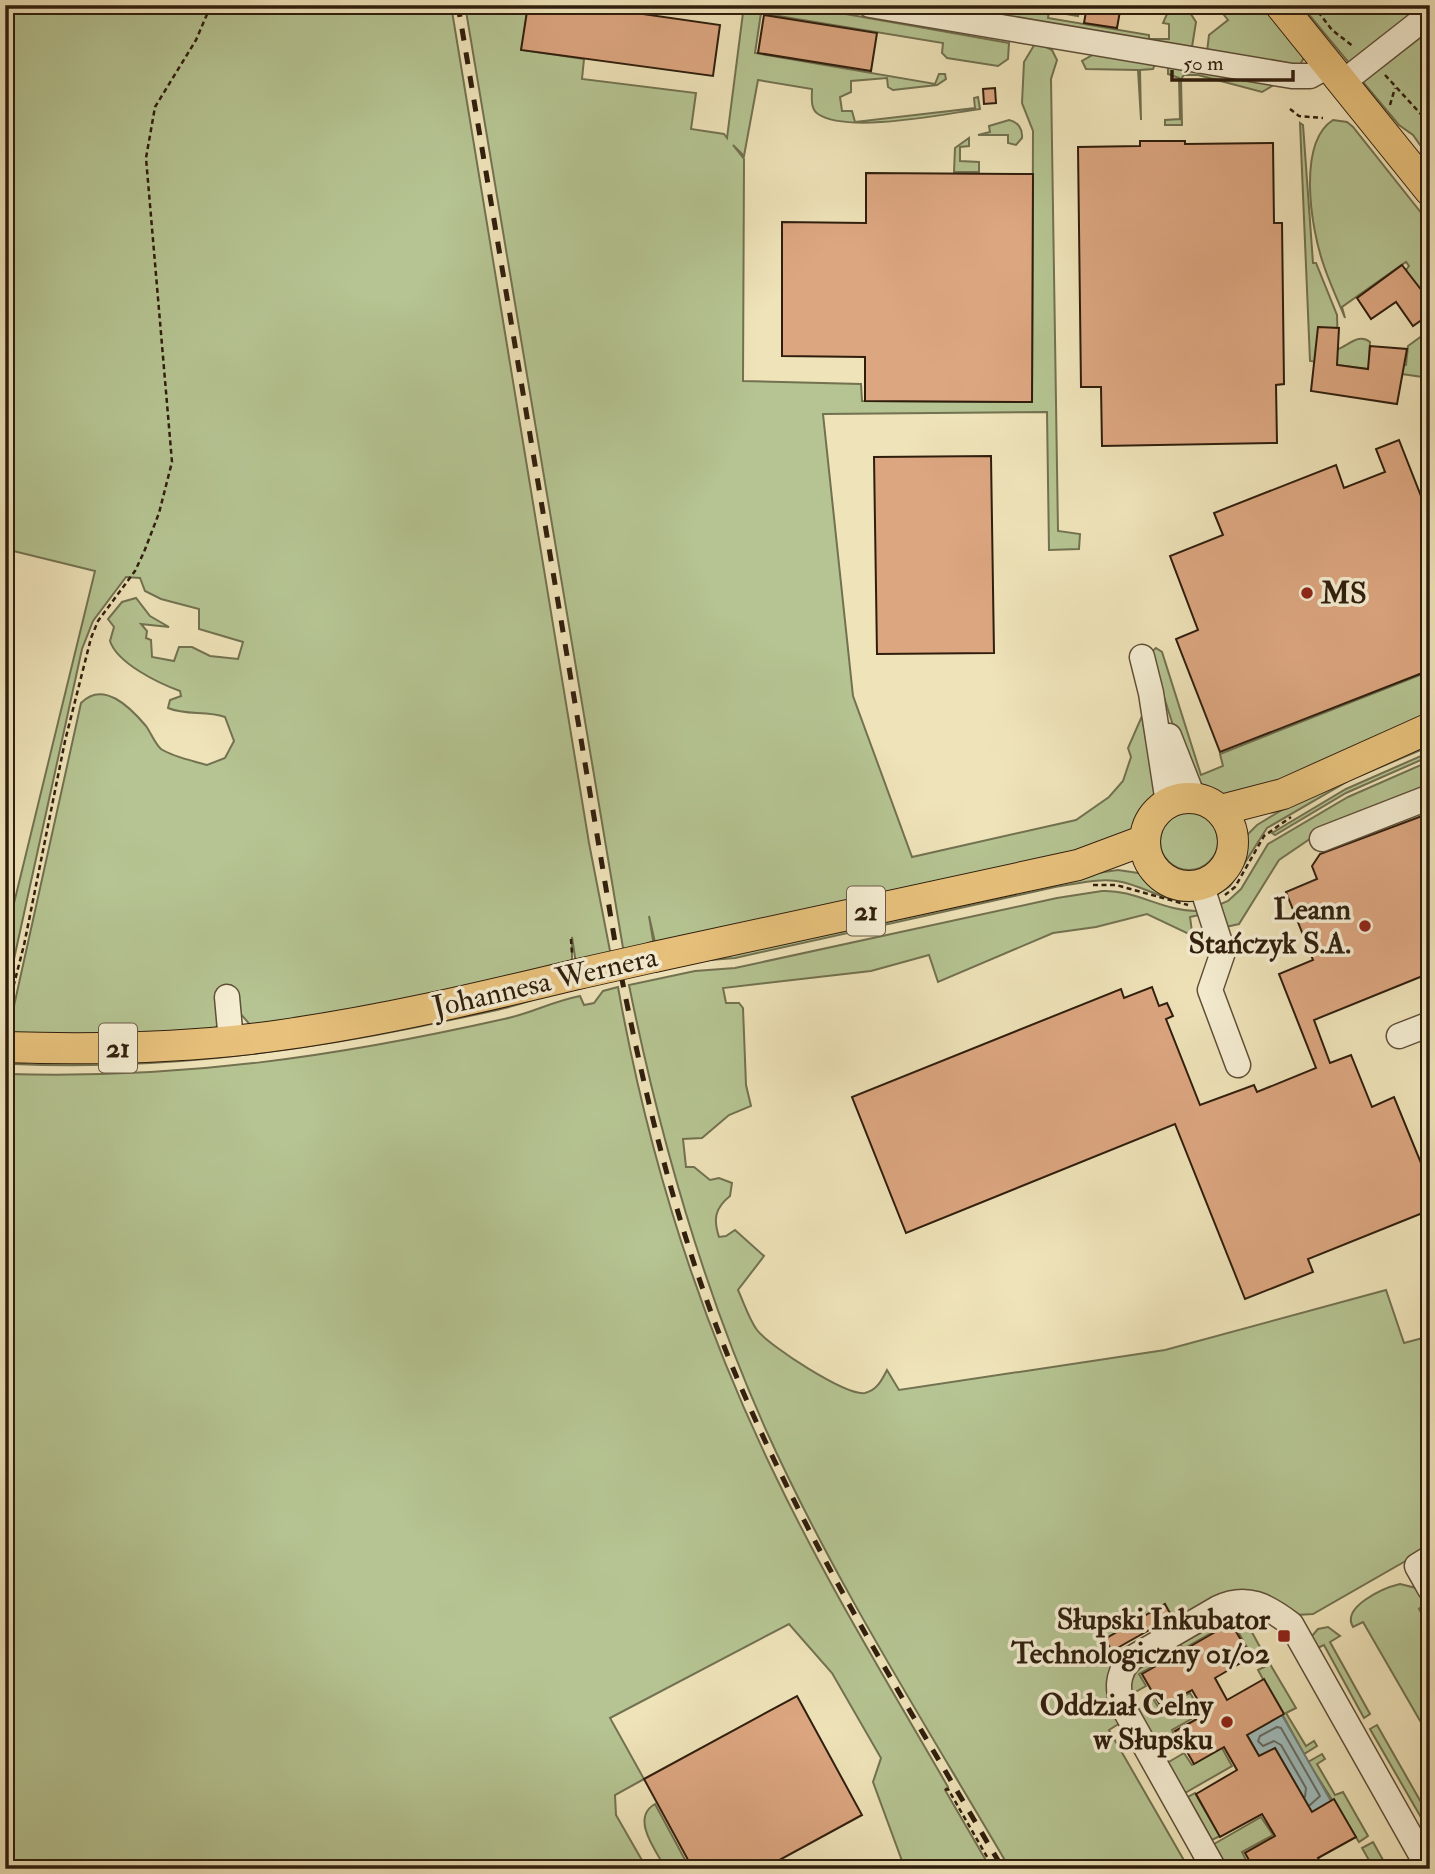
<svg xmlns="http://www.w3.org/2000/svg" width="1435" height="1874" viewBox="0 0 1435 1874" font-family="'IM FELL Double Pica',serif">
  <style>
    .green { fill: #b5c492; stroke: #727150; stroke-width: 2 }
    .water { fill: #9fbbba; stroke: #727c75; stroke-width: 2 }
    .lines { fill: none; stroke-linecap: round; stroke-linejoin: round }
    .shore { stroke: #676c64; stroke-width: 2 }
    .building { fill: #dca680; stroke: #2f1e0d; stroke-width: 2 }
    .minor-casing { stroke: #5f4f38; stroke-width: 27 }
    .major-casing { stroke: #2f1e0d; stroke-width: 32 }
    .path { stroke: #2f1e0d; stroke-width: 2.5; stroke-dasharray: 5 3.5; stroke-linecap: butt }
    .minor { stroke: #f5edd2; stroke-width: 24 }
    .major { stroke: #e8c27c; stroke-width: 30 }
    .rail { stroke: #2f1e0d; stroke-width: 5; stroke-dasharray: 12 12; stroke-linecap: butt }
    .major-bridge-casing { stroke: #2f1e0d; stroke-width: 32; stroke-linecap: butt }
    .major-bridge { stroke: #e8c27c; stroke-width: 30 }
    .poi-dot { fill: #8f2418; stroke: #f5edd2; stroke-width: 2.5 }
    .labels { text-anchor: middle; dominant-baseline: central; stroke-width: 7; stroke-linejoin: round; paint-order: stroke }
    .shield { fill: #f5edd2; stroke: #6a5c48; stroke-width: 2 }
    .shield-label { font-size: 28px; font-weight: bold; fill: #2f1e0d }
    .poi-label { font-size: 30px; font-weight: bold; fill: #2f1e0d; stroke: #f5edd2; text-anchor: end }
    .street-label { font-size: 30px; fill: #2f1e0d; stroke: #f5edd2 }
  </style>
  <rect width="100%" height="100%" fill="#efe3b9"/>
  <filter id="stains"><feTurbulence type="fractalNoise" baseFrequency=".00286" numOctaves="4"/><feColorMatrix values="0 0 0 0 .2 0 0 0 0 .09 0 0 0 0 .02 0 0 0 .5 -.17"/></filter>
  <radialGradient id="worn" r=".72"><stop offset=".6" stop-color="#630" stop-opacity="0"/><stop offset="1" stop-color="#630" stop-opacity=".3"/></radialGradient>
  <g class="green">
    <path d="M5,5H451L589,843L611,956L576,964L572,937V965L358,1012L251,1026L240,1013L203,1035L8,1033L81,703C103,680 130,707 146,726C151,733 155,744 161,749C173,757 194,761 207,765L225,758L234,741L225,717C206,710 187,716 168,708L170,700L181,696L180,691C158,683 117,663 110,641L114,627L108,619L122,602L136,598L150,616L169,627L141,624L147,631L146,638L151,640L152,657L174,661L179,647H192L210,656L238,659L243,642L199,629V609L161,599L145,591L140,578L126,577L93,621L82,649L5,1000V940L95,571L5,549Z"/>
    <path d="M465,5H528L522,50L584,59L582,79L696,93L691,129L724,134L727,138L744,5H795L1009,43L1008,59L998,66L947,58L942,53L943,43L761,13L755,53L935,84L939,74H945L946,79L937,85L893,90L888,87L887,78L851,81V92L840,97L842,111H852L855,122L975,108L974,98L978,97L980,109C943,114 848,134 818,114C810,109 812,97 812,89L758,80L744,156L733,145L744,159L743,381L861,384L862,401L1032,402L1033,131L1022,103L1024,62L1036,42L1052,50L1057,60L1051,79L1058,531L1080,534L1079,549L1049,550L1047,412L823,414L853,696L912,857L1076,820L1109,797L1123,781L1131,757L1128,748L1142,716L1156,797L1131,833L1040,863L656,947L649,916L654,946L624,954Z"/>
    <path d="M914,5H1080L1078,16L1049,11L1048,18L1149,35V39H1169V24L1163,23L1171,5H1185L1196,22L1192,47Z"/>
    <path d="M1216,5H1267L1304,58L1299,66L1207,52L1209,35L1228,20Z"/>
    <path d="M1301,5H1430L1349,63Z"/>
    <path d="M1430,21V159L1413,135L1399,125L1362,81Z"/>
    <path d="M1096,53L1155,64L1153,69L1140,70L1141,120L1138,70L1086,69L1082,61Z"/>
    <path d="M1168,67L1273,78L1272,86L1262,92L1198,75H1184L1181,79L1182,125H1165V120L1180,119L1179,78L1168,74Z"/>
    <path d="M1009,120C1018,122 1023,129 1022,138L1016,145L1008,143V135H978L990,132L989,126Z"/>
    <path d="M1333,120L1347,122L1353,127L1430,224V296L1425,289L1420,292L1406,270L1409,266L1406,262L1342,307L1345,318C1338,300 1329,282 1323,263C1311,228 1297,143 1333,120Z"/>
    <path d="M1300,123L1303,125L1313,263H1316L1337,315L1338,349C1349,345 1359,333 1370,342L1369,361L1406,365L1408,346L1430,330V378L1310,361Z"/>
    <path d="M969,138V146L960,147V161L979,162V172H954L955,148Z"/>
    <path d="M1156,648L1162,652L1201,775L1223,766L1220,754L1430,671V718L1298,776L1223,798L1197,784L1177,738L1150,653Z"/>
    <path d="M1430,737V746L1350,780L1267,828L1230,886L1215,896L1219,885L1235,868L1247,835L1257,825L1320,787Z"/>
    <path d="M1430,752V756L1346,793L1275,835L1272,833L1346,789Z"/>
    <path d="M1430,761V787L1329,826L1279,860L1239,924L1221,928L1216,906L1228,901L1241,889L1268,844L1348,797Z"/>
    <circle cx="1189" cy="841" r="29"/>
    <path d="M1118,870L1145,874L1192,901C1168,903 1145,887 1122,882C1101,877 1076,884 1055,887L735,958L698,961L1062,878Z"/>
    <path d="M1102,891C1135,889 1164,912 1198,911L1199,915L1190,917L1192,932H1202L1191,935L1147,914L1096,927L1053,933L938,982L929,955L871,971L723,988L726,1003H739L743,1008L746,1085L751,1106L729,1115L702,1138L683,1139L686,1167H694L710,1180L719,1178L732,1183L730,1196C715,1208 713,1219 719,1237L726,1236L735,1230L764,1256L738,1290C744,1303 749,1319 757,1330C769,1346 846,1396 865,1393C877,1390 882,1380 887,1370L899,1390L1165,1350L1386,1290L1404,1343L1430,1336V1547L1313,1614L1297,1615L1282,1606L1176,1620L1164,1605L1105,1639L1114,1662L1120,1723L1109,1730L1189,1869H1010C926,1725 834,1581 766,1430C702,1287 660,1138 629,985L695,971L735,968L1057,898Z"/>
    <path d="M618,987C648,1155 699,1318 773,1471C825,1580 888,1683 948,1787L945,1790L991,1869H905L873,1782L881,1758L832,1673L789,1624L610,1718L644,1779L615,1795L616,1815L647,1869H5V1096L8,1074C182,1079 335,1057 504,1019C530,1014 553,1001 580,996L584,1005L594,1003L603,991Z"/>
    <path d="M551,993C510,1010 465,1016 422,1026C286,1054 152,1070 13,1064Z"/>
    <path d="M1400,1584L1420,1589L1428,1600L1419,1609L1430,1628V1738L1363,1622L1353,1627C1341,1607 1383,1588 1400,1584Z"/>
    <path d="M1242,1614L1266,1658L1256,1663L1232,1621L1183,1649L1180,1644L1233,1615Z"/>
    <path d="M1328,1627L1340,1636L1330,1642L1370,1714L1364,1718L1324,1645L1313,1650L1311,1637L1318,1629Z"/>
    <path d="M1176,1646L1179,1651L1139,1674L1146,1686L1130,1695C1128,1666 1154,1659 1176,1646Z"/>
    <path d="M1270,1664L1296,1708L1286,1713L1306,1746L1314,1741L1317,1746L1304,1754L1258,1670Z"/>
    <path d="M1190,1693L1202,1713L1172,1730L1178,1742L1162,1752L1136,1707L1152,1697L1160,1710Z"/>
    <path d="M1377,1725L1430,1818V1833L1370,1729Z"/>
    <path d="M1222,1748L1232,1766L1185,1793L1167,1763L1184,1753L1192,1765Z"/>
    <path d="M1322,1754L1325,1759L1317,1764L1335,1795L1343,1792L1368,1836L1359,1842L1308,1762Z"/>
    <path d="M1195,1793L1220,1836L1212,1840L1188,1797Z"/>
    <path d="M655,1804L690,1869H666C656,1851 630,1818 655,1804Z"/>
    <path d="M1261,1817L1273,1835L1242,1852L1248,1864L1239,1869H1228L1214,1844Z"/>
    <path d="M1373,1842L1388,1869H1374L1362,1848Z"/>
  </g>
  <path class="water" d="M1282,1715L1331,1801L1297,1820L1300,1792L1275,1748L1259,1756L1247,1735Z"/>
  <g class="lines">
    <path class="shore" d="M1305,1797L1306,1788L1281,1745L1274,1741L1263,1746L1258,1741L1260,1736L1277,1727L1281,1728L1320,1796L1310,1805"/>
  </g>
  <g class="building">
    <path d="M528,5H580L720,25L713,76L521,50Z"/>
    <path d="M1087,6L1120,11L1117,28L1084,23Z"/>
    <path d="M764,15L877,33L871,71L758,53Z"/>
    <path d="M995,88L996,103L984,104L983,89Z"/>
    <path d="M1140,141H1185V144L1273,143L1274,223H1282L1284,384L1276,385L1277,443L1102,446L1101,387H1081L1078,147L1140,146Z"/>
    <path d="M866,173L1033,174L1032,402L865,401V357L782,356V222L866,223Z"/>
    <path d="M1402,265L1429,300L1425,302L1430,314L1413,326L1396,302L1371,319L1357,298Z"/>
    <path d="M1318,327L1339,328L1337,365L1368,369L1370,346L1407,349L1397,404L1311,391Z"/>
    <path d="M1399,440L1430,519V670L1220,752L1176,639L1198,630L1170,556L1223,535L1214,513L1336,465L1344,488L1385,472L1376,449Z"/>
    <path d="M991,456L994,653L877,654L874,457Z"/>
    <path d="M1430,813V973L1314,1020L1330,1063L1351,1055L1372,1107L1394,1097L1430,1185V1210L1308,1259L1313,1272L1245,1299L1175,1124L906,1233L852,1097L1121,989L1124,998L1152,987L1159,1006L1167,1003L1173,1016L1166,1019L1200,1105L1254,1085L1257,1092L1316,1068L1279,974L1313,960L1286,892L1317,879L1312,866L1320,854Z"/>
    <path d="M1165,1604L1172,1617L1112,1651L1105,1639Z"/>
    <path d="M1231,1623L1251,1657L1215,1678L1227,1700L1264,1679L1284,1714L1247,1735L1259,1756L1275,1748L1312,1812L1334,1799L1356,1837L1318,1858L1324,1869H1254L1245,1853L1275,1836L1262,1814L1220,1837L1196,1794L1237,1770L1224,1747L1194,1764L1175,1731L1206,1714L1192,1690L1161,1707L1142,1674Z"/>
    <path d="M797,1696L862,1815L763,1869H693L644,1779Z"/>
  </g>
  <g class="lines">
    <g class="minor-casing">
      <g id="minor">
        <path d="M870,5L1292,76H1310L1328,66"/>
        <path d="M1342,83L1430,14"/>
        <path d="M1142,657L1151,693L1168,803"/>
        <path d="M1169,736L1193,797"/>
        <path d="M1322,839L1430,797"/>
        <path d="M1201,884L1223,952L1210,990L1238,1065"/>
        <path d="M227,997L231,1041"/>
        <path d="M1399,1036L1430,1024"/>
        <path d="M1430,1558L1417,1566L1430,1589"/>
        <path d="M1214,1869L1122,1705C1117,1687 1118,1677 1127,1661L1218,1608C1247,1594 1267,1606 1291,1624L1429,1869"/>
      </g>
    </g>
    <g class="major-casing">
      <g id="major">
        <path d="M1280,5L1430,191"/>
        <circle cx="1189" cy="842" r="44"/>
        <path d="M1221,810L1283,794L1430,728"/>
        <path d="M654,957L1078,865L1145,840"/>
        <path d="M5,1047C97,1050 190,1048 281,1035C381,1021 479,998 578,974"/>
      </g>
    </g>
    <g class="path">
      <path d="M1313,5L1332,30L1354,47"/>
      <path d="M1385,75L1430,124"/>
      <path d="M1390,105L1395,88"/>
      <path d="M1290,109L1299,116L1323,118"/>
      <path d="M1093,885H1116L1188,905"/>
      <path d="M1225,895L1235,887L1264,836L1291,817"/>
      <path d="M571,939L572,954"/>
      <path d="M5,1019L24,945L65,741L91,638L98,621L135,571L144,552L159,513L172,462L146,158L155,107L196,40L211,5"/>
      <path d="M945,1790L948,1789L994,1869"/>
    </g>
    <use href="#minor" class="minor"/>
    <use href="#major" class="major"/>
    <path class="rail" d="M458,5L617,954C644,1093 676,1229 730,1361C803,1539 906,1703 1003,1869"/>
    <g class="major-bridge-casing">
      <path id="major-bridge" d="M578,974L654,957"/>
    </g>
    <use href="#major-bridge" class="major-bridge"/>
  </g>
  <g class="poi-dot">
    <circle cx="1307" cy="593" r="7"/>
    <circle cx="1365" cy="926" r="7"/>
    <rect x="1277" y="1629" width="14" height="14" rx="3.5"/>
    <circle cx="1227" cy="1722" r="7"/>
  </g>
  <g class="labels">
    <g class="shield">
      <rect x="847" y="886.5" width="38" height="49" rx="5"/>
      <rect x="99" y="1023.5" width="38" height="49" rx="5"/>
    </g>
    <g class="shield-label">
      <text x="866" y="911">21</text>
      <text x="118" y="1048">21</text>
    </g>
    <g class="poi-label">
      <text x="1321" y="593" text-anchor="start">MS</text>
      <text x="1351" y="909">Leann<tspan x="1351" dy="34">Stańczyk S.A.</tspan></text>
      <text x="1270" y="1619">Słupski Inkubator<tspan x="1270" dy="34">Technologiczny 01/02</tspan></text>
      <text x="1213" y="1705">Oddział Celny<tspan x="1213" dy="34">w Słupsku</tspan></text>
    </g>
    <g class="street-label">
      <text transform="translate(545 982) rotate(-13)">Johannesa Wernera</text>
    </g>
  </g>
  <rect width="1435" height="1874" fill="none" stroke="#efe3b9" stroke-width="28"/>
  <rect x="7" y="7" width="1421" height="1860" fill="none" stroke="#2f1e0d" stroke-width="3.5"/>
  <rect x="14" y="14" width="1407" height="1846" fill="none" stroke="#2f1e0d" stroke-width="2"/>
  <path d="M1172 70v10h121v-10" fill="none" stroke="#2f1e0d" stroke-width="3.5"/>
  <text x="1183" y="70" font-size="21" fill="#2f1e0d" stroke="#f5edd2" stroke-width="5" paint-order="stroke">50 m</text>
  <rect width="100%" height="100%" filter="url(#stains)"/>
  <rect width="100%" height="100%" fill="url(#worn)"/>
</svg>
